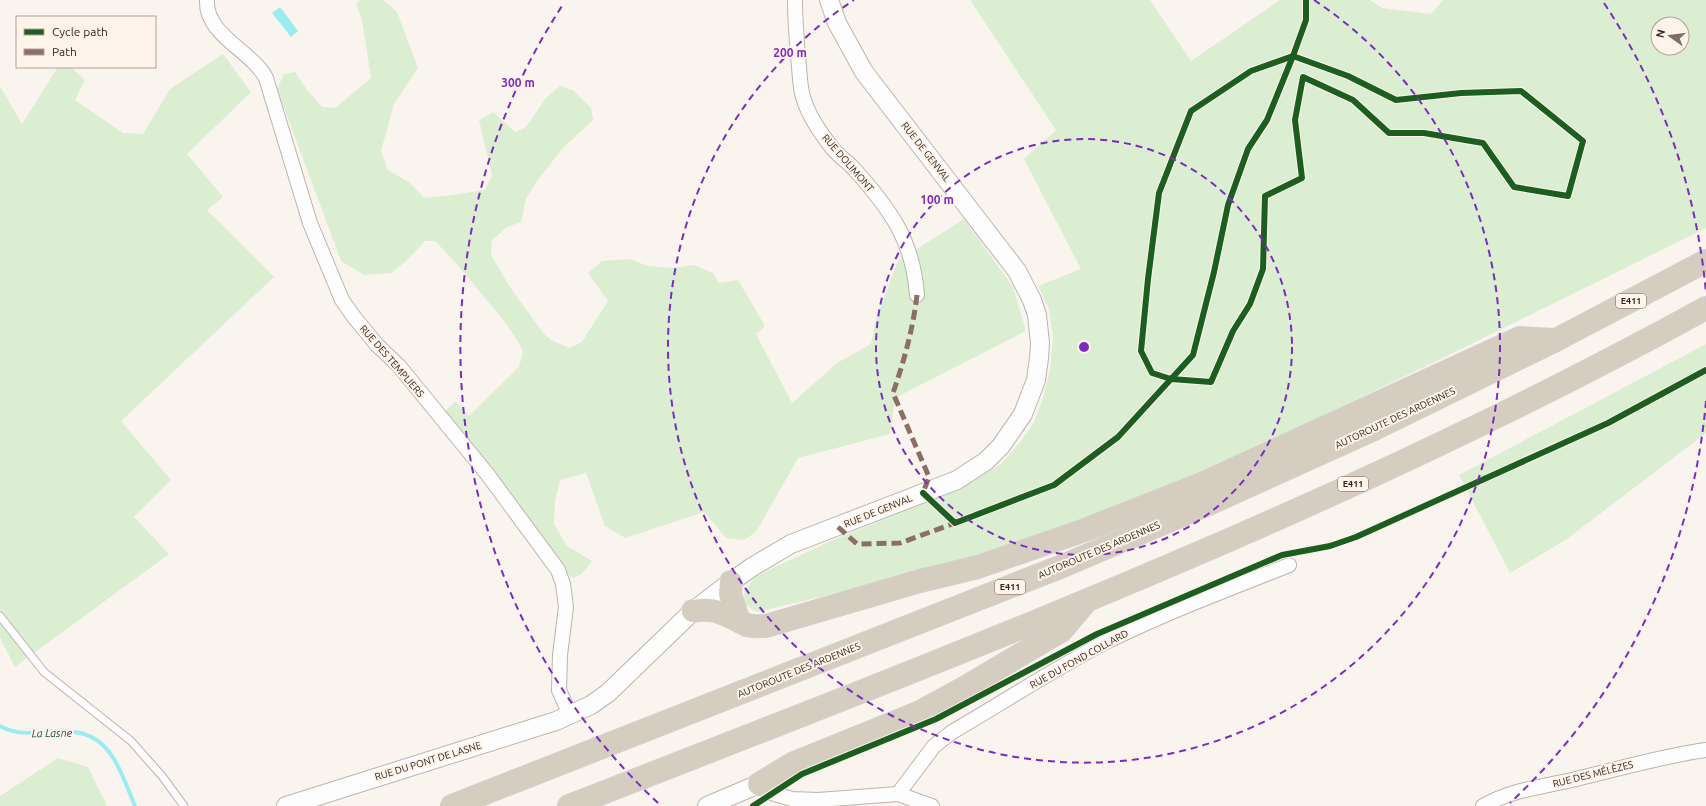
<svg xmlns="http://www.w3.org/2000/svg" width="1706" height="806" viewBox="0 0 1706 806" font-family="Ubuntu,sans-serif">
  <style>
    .green { fill: #dbeed2; fill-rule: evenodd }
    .water { fill: #9aecef }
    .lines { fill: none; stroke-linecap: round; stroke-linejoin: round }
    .stream { stroke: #9aecef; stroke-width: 4 }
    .service-casing { stroke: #bbb4ae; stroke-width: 9 }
    .minor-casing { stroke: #bbb4ae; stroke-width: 16 }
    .tertiary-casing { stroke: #bbb4ae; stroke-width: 20 }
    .motorway-casing { stroke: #d4d0cd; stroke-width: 24 }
    .service { stroke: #fefdfd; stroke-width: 7 }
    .minor { stroke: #fefdfd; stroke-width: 14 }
    .tertiary { stroke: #fefdfd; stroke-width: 18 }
    .motorway { stroke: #d5cdc0; stroke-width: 22 }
    .quiet { stroke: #8d6e63; stroke-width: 5; stroke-dasharray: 10 5; stroke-linecap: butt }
    .cycleway-casing { stroke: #fff3ea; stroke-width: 8 }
    .cycleway { stroke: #1b5e20; stroke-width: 6 }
    .ring { fill: none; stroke: #7b2cbf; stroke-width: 2; stroke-dasharray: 7 5 }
    .labels { text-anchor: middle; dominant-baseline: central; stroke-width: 4; stroke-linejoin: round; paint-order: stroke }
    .shield { fill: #fff3ea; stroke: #70645c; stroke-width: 1 }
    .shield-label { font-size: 9px; font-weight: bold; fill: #32271f }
    .street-label { font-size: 10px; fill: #32271f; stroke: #fff3ea }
    .water-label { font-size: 11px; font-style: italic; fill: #194e51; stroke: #fff3ea }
    .centre { fill: #7b2cbf; stroke: #fff3ea; stroke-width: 2 }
    .ring-label { font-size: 12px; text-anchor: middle; font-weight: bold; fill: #7b2cbf; stroke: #fff3ea; stroke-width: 4; stroke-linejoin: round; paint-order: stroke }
  </style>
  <rect width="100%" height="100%" fill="#faf4ef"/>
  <g class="green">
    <path d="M360,0H383L397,12L418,68L394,104L381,151L388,170L410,183L424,198L452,195L485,190L492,175L479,120L493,112L515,132L526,127L546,98L560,86L573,90L591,108L593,120L563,148L537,181L526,199L521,222L507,227L492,240L491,255L512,290L544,334L551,340L569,348L582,342L608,301L588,273L602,261L630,259L648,266L673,268L694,265L713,273L719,283L738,280L765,326L756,334L792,403L837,363L871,344L876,319L898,261L964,219L1013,287L1026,331L895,398L890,434L798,458L756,532L744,540L726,538L704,512L625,538L605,526L586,473L560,480L555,501L554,524L567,546L592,561L582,574L573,578L568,575L517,501L445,412L455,401L469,416L519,367L523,352C514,331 498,314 484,297C468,277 453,259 435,241H425L406,261L391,273L364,275L341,261L277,89L284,74L295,72L307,90L322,107L335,108L371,78L362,20L356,4Z"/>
    <path d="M970,0H1150L1191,61L1280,0H1370L1382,8L1431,14L1443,0H1706V228L1449,355L1147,500L983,559L757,612L743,603L745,591L756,576L833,540L963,487L1001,464L1021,441L1034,422L1043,398L1050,370L1053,337L1049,309L1038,286L1081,269L1024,159L1056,130ZM1658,24H1682V48H1658Z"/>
    <path d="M223,54L251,92L187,154L223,197L207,210L274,277L121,421L171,480L134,517L169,554L15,667L0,638V86L22,124L58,67H71L85,80L75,100L123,133L143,134L170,89Z"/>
    <path d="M1706,344V433L1567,539L1510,573L1459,475Z"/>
    <path d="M58,758L88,767L107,806H0V796Z"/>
  </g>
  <path class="water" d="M280,7L298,31L291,37L272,13Z"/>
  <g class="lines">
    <path class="stream" d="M0,726C12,733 25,733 39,733C50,732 64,730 75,732C113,737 122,776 135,806"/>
    <g class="service-casing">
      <path id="service" d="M0,616L44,672L131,741L162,776L184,806"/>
    </g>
    <g class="minor-casing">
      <g id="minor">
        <path d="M207,0C205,35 251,50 266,78L310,223L342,300L354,317L377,345L399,366L488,475L558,570L563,584L566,607L560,655L559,690L570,715"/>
        <path d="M795,0C795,22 797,45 799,67C800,77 800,90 804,100C809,117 822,135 833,149C840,157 849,163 855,170C891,210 913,241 917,295"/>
        <path d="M759,784L771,793L792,799L818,800L898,794L932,806"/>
        <path d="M898,794L934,746L952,732C1002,703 1052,670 1104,643C1164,613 1227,590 1289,565"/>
        <path d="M1483,806C1515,788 1545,787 1580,778C1622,768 1663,756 1706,750"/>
      </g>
    </g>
    <g class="tertiary-casing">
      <g id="tertiary">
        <path d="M286,806L556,721L591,705L608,693L693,611L731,582L752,567L791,544L957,480L986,461L1001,446L1023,414L1036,380L1039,358L1040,343L1037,315L1032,300L1017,271L864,72L837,23L829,0"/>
        <path d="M707,806L759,784"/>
      </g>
    </g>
    <g class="motorway-casing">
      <g id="motorway">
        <path d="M731,582L730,594L738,619"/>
        <path d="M693,611C717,606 727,616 747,625C753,627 760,626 766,626L920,581L978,567L1085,530L1202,484L1520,338L1554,340"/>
        <path d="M759,784L794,763L920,712L964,688L1061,631L1084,604"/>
        <path d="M452,806L1065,565L1213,502L1374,429L1556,340L1706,261"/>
        <path d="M569,806C954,656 1343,508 1706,308"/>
      </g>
    </g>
    <use href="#service" class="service"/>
    <use href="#minor" class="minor"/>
    <use href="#tertiary" class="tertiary"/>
    <use href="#motorway" class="motorway"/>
    <g class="quiet">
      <path d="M917,295C913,329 904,361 893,393L929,477L923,493L924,495"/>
      <path d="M838,527L857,544L900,543L955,523"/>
    </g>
    <g class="cycleway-casing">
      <g id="cycleway">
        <path d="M1293,56L1348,76L1396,100L1461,93L1521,91L1583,141L1568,196L1514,187L1483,143L1424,133H1389L1353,100L1303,77L1295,120L1302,178L1265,196L1263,269L1250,304L1233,331L1211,382L1171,379L1152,373L1141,351L1148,279L1159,193L1191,111L1251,71Z"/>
        <path d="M923,493L955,523L1054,485L1118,437L1193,355L1214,272L1228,205L1248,149L1267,120L1293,56L1306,20V0"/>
        <path d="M753,806L802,774L936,719L1097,634L1282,555L1330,546L1356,537L1608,423L1706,370"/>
      </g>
    </g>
    <use href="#cycleway" class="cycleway"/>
  </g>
  <g class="ring">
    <circle cx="1084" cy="347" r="208"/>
    <path d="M1314 0A416 416 0 1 1 854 0"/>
    <path d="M1706 401A624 624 0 0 1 1510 803M658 803A624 624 0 0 1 564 3M1604 3A624 624 0 0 1 1706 293"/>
  </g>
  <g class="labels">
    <g class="shield">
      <rect x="1616" y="294" width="30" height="14" rx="3"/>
      <rect x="1338" y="477" width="30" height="14" rx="3"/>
      <rect x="995" y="580" width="30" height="14" rx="3"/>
    </g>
    <g class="shield-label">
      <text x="1631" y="301">E411</text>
      <text x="1353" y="484">E411</text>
      <text x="1010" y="587">E411</text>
    </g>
    <g class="street-label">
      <text transform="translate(926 152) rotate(52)">RUE DE GENVAL</text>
      <text transform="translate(848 163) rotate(49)">RUE DOLIMONT</text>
      <text transform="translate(392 361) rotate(49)">RUE DES TEMPLIERS</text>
      <text transform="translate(1395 418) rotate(-25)">AUTOROUTE DES ARDENNES</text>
      <text transform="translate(878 511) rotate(-22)">RUE DE GENVAL</text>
      <text transform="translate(1099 550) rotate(-23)">AUTOROUTE DES ARDENNES</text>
      <text transform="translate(1079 659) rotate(-29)">RUE DU FOND COLLARD</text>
      <text transform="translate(799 670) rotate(-22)">AUTOROUTE DES ARDENNES</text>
      <text transform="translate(428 761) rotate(-17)">RUE DU PONT DE LASNE</text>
      <text transform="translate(1593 774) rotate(-14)">RUE DES MÉLÈZES</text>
    </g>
    <g class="water-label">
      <text transform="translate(52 733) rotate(-1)">La Lasne</text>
    </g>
  </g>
  <circle cx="1084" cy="347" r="6" class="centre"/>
  <g class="ring-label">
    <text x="790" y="57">200 m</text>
    <text x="518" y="87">300 m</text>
    <text x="937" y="204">100 m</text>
  </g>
  <rect x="16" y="16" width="140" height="52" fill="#fff3ea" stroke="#ada199"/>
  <rect x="24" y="29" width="20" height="6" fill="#1b5e20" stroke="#ada199"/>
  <text x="52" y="36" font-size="12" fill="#32271f">Cycle path</text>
  <rect x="24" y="49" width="20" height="6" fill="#8d6e63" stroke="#ada199"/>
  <text x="52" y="56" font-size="12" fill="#32271f">Path</text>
  <g transform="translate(1670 36) rotate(284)"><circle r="19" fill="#fff3ea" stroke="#ada199"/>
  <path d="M0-3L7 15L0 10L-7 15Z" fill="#786f68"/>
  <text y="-6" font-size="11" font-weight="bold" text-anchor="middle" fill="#32271f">N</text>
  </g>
</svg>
